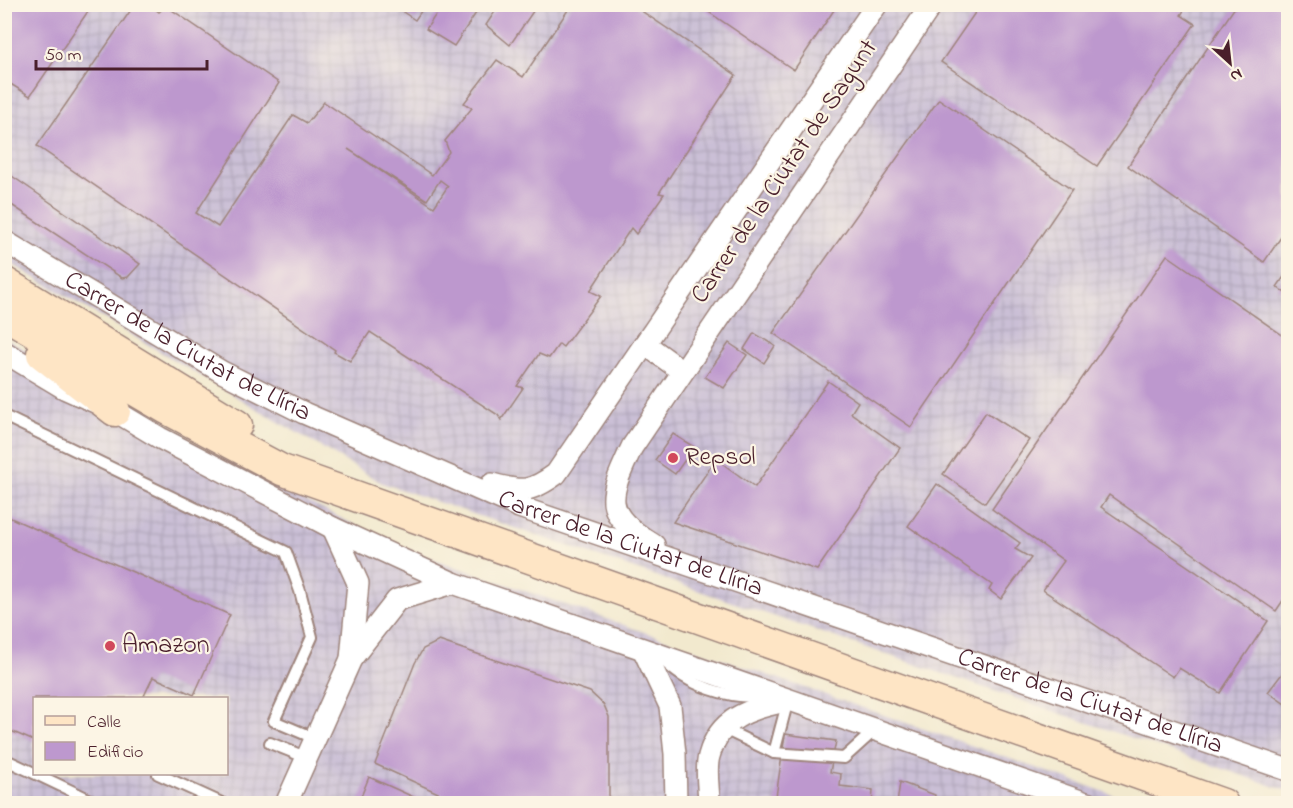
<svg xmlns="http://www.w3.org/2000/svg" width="1293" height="808" viewBox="0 0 1293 808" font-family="'Indie Flower',sans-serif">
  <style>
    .industrial { fill: url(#industrial-grid); fill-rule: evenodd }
    .building { fill: #bd98ce; fill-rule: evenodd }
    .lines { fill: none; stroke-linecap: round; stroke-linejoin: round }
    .lane-casing { stroke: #9e847c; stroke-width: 14 }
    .street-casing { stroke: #9e847c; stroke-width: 24 }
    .secondary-casing { stroke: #9e847c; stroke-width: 33 }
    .lane { stroke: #fff; stroke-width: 10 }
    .street { stroke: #fff; stroke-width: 21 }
    .secondary { stroke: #fee5c5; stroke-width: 30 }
    .poi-dot { fill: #d1495b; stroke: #fcf5e5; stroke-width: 2 }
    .labels { text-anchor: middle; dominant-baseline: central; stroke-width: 4.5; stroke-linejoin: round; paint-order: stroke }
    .street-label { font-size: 26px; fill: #4a1f2b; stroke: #fcf5e5 }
    .poi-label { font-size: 26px; fill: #4a1f2b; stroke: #fcf5e5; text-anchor: start }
  </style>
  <defs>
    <pattern id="industrial-grid" width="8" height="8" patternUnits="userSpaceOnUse" patternTransform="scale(1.5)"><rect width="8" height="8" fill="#cabfd6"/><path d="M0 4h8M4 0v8" fill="none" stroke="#afa4b8"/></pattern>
  </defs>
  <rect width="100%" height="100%" fill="#fcf5e5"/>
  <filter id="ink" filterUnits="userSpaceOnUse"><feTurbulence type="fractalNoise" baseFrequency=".0167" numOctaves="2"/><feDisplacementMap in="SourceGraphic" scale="12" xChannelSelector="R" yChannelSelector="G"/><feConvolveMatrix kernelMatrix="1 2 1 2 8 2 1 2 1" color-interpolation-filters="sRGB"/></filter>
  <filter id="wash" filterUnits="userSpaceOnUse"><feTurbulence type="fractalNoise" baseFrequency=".008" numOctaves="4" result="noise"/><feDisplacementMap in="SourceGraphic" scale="24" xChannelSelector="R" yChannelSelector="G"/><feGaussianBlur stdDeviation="1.35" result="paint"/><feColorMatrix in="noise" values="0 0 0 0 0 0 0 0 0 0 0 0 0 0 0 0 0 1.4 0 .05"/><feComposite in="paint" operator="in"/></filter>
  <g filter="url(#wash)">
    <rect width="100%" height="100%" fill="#f2e9ce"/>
    <g class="industrial">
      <path d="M5,5H1288V791L382,483L5,260Z"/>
      <path d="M5,338L162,430L399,547L1137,803L5,804ZM34,698H226V774H34Z"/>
    </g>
    <g id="blocks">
      <g class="building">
        <path d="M4,4H93L30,96L4,80Z"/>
        <path d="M135,4H148L159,12L166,6L279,83L196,213L218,227L293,115L307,123L324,102L432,175L449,152L445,141L472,108L464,103L497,60L523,77L572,4H631L736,75L659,193L664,194L636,234L631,228L590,291L601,296L563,347L559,344L549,358L539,354L517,386L523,388L501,420L498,415L370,332L350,361L334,352L335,350L37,146ZM348,149L427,200L440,180L448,186L434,207Z"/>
        <path d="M391,4H426L415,20Z"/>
        <path d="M443,4H482L454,46L426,29Z"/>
        <path d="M500,4H538L510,45L486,25Z"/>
        <path d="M697,4H838L794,70Z"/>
        <path d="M981,4H1188L1181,15L1195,24L1097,166L941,62Z"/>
        <path d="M1237,4H1288V227L1264,262L1128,166Z"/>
        <path d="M939,99L1072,190L911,427L773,333Z"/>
        <path d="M6,172L140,264L128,277L122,278L4,200Z"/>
        <path d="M1167,255L1288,339V593L1276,611L1109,495L1101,507L1268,621L1220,693L1179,668L1173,677L1043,590L1064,561L992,509Z"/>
        <path d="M1288,271V295L1277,287Z"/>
        <path d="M754,333L775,346L764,363L744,349Z"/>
        <path d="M729,343L747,355L724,388L705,377Z"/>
        <path d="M828,381L858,402L851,413L900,448L817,570L673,522L716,459L755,487Z"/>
        <path d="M986,412L1029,440L985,503L943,474Z"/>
        <path d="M673,434L694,447L675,474L655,460Z"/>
        <path d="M937,484L1020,543L1015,549L1031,558L1001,599L989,590L992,585L908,526Z"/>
        <path d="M4,515L230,615L194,695L153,677L143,698H34V741L4,728Z"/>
        <path d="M439,641L590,692L604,705L609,717V804H462L375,764L415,663L423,649Z"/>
        <path d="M1288,666V706L1268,692Z"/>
        <path d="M785,734L836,741L830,772L841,774L840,786L873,790L872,804H775Z"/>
        <path d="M369,777L429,804H358Z"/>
        <path d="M900,782L935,795L934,804H897Z"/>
      </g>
    </g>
  </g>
  <g filter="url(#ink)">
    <use href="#blocks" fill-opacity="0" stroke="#9e847c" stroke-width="1.5"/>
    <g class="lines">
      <g class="lane-casing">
        <g id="lane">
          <path d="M4,416L286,552L300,591L312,637L274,721L314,738"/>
          <path d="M664,661C687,685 730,700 763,696"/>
          <path d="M788,700L774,753L844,758L875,730"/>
          <path d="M724,729L774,753"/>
          <path d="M270,743L305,757"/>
          <path d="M4,759L34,773"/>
          <path d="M36,774L99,804"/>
          <path d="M158,774L224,804"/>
        </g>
      </g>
      <g class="street-casing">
        <g id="street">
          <path id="s1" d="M4,241L222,372L304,413L519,507L1288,770"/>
          <path d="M645,344L682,371"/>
          <path d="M4,352L64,388L115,411L160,438L333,528L453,583L1089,804"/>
          <path d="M492,484C522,492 530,493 556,474L877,4"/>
          <path d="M333,528L358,583L351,659"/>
          <path d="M654,545C601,513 608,498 632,447L932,4"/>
          <path d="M644,651L670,706L675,754L676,804"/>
          <path d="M286,804L351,659L397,600L453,583"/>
          <path d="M709,804C709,789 705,770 709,756C720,715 753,709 788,700"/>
        </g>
      </g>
      <g class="secondary-casing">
        <g id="secondary">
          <path d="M4,282L237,425"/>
          <path d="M4,314L167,409L282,470L1223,804"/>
          <path d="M42,354L115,411"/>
        </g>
      </g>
      <use href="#lane" class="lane"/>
      <use href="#street" class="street"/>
      <use href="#secondary" class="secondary"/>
    </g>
  </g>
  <g class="poi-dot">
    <circle cx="673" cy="458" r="6"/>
    <circle cx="110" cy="646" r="6"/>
  </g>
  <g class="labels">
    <g class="street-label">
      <text transform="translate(785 172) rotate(-56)">Carrer de la Ciutat de Sagunt</text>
      <text stroke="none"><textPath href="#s1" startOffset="212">Carrer de la Ciutat de Llíria</textPath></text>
      <text stroke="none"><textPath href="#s1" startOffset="698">Carrer de la Ciutat de Llíria</textPath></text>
      <text stroke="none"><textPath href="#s1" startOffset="1184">Carrer de la Ciutat de Llíria</textPath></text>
    </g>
    <g class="poi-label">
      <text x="685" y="458">Repsol</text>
      <text x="122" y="646">Amazon</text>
    </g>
  </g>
  <rect width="1293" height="808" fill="none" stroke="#fcf5e5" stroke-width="24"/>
  <rect x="33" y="697" width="195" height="78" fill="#fcf5e5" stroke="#b59f9b" stroke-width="1.5"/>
  <rect x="45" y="716" width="30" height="9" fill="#fee5c5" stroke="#b59f9b" stroke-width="1.5"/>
  <text x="87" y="727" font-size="18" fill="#4a1f2b">Calle</text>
  <rect x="45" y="742" width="30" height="18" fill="#bd98ce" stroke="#b59f9b" stroke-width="1.5"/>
  <text x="87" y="757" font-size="18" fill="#4a1f2b">Edificio</text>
  <g transform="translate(1230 63) rotate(153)" stroke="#fcf5e5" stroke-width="4.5" paint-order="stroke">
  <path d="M0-4.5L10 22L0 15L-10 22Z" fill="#4a1f2b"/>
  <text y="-9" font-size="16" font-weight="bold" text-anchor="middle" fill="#4a1f2b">N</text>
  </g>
  <path d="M36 60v9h171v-9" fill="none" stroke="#4a1f2b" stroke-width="3"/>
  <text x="45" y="60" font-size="18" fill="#4a1f2b" stroke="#fcf5e5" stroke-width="4.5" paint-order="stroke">50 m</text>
</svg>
